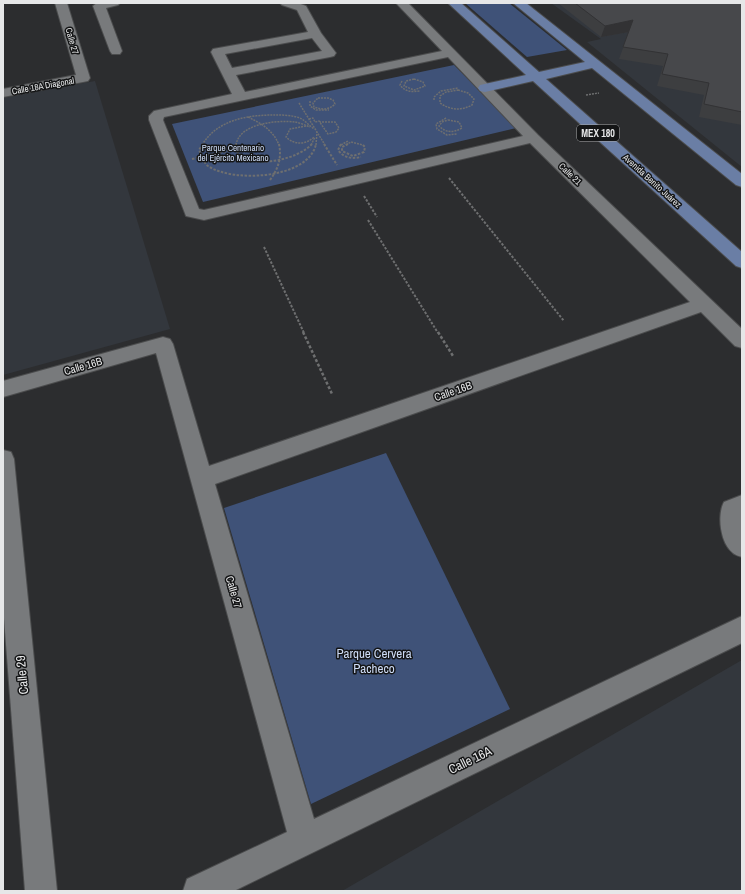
<svg xmlns="http://www.w3.org/2000/svg" width="745" height="894" viewBox="0 0 745 894" font-family="'Archivo Narrow',sans-serif">
  <style>
    .built { fill: #33373d }
    .green { fill: #3f5278 }
    .lines { fill: none; stroke-linecap: round; stroke-linejoin: round }
    .minor-casing { stroke: #4b4c4d; stroke-width: 2 }
    .major-casing { stroke: #4b4c4d; stroke-width: 2 }
    .path-far2 { stroke: #6e6f70; stroke-width: 1.5; stroke-dasharray: 2 1; stroke-linecap: butt }
    .path-far1 { stroke: #6e6f70; stroke-width: 2; stroke-dasharray: 2.5 1.5; stroke-linecap: butt }
    .path { stroke: #6e6f70; stroke-width: 2.5; stroke-dasharray: 3 2; stroke-linecap: butt }
    .minor { fill: #787a7c; fill-rule: evenodd }
    .major { fill: #6a7ea5; fill-rule: evenodd }
    .wall { fill: #3d3e40 }
    .shaded-wall { fill: #323234 }
    .building { fill: #47484b; stroke: #323234 }
    .labels { text-anchor: middle; dominant-baseline: central; stroke-width: 3; stroke-linejoin: round; paint-order: stroke }
    .far-street-label { font-size: 9px; fill: #e6e7e8; stroke: #141516 }
    .far-park-label { font-size: 9px; fill: #cedcf6; stroke: #141516 }
    .shield { fill: #141516; stroke: #a7a8a9; stroke-width: 1 }
    .shield-label { font-size: 10px; font-weight: bold; fill: #e6e7e8 }
    .street-label { font-size: 11px; fill: #e6e7e8; stroke: #141516 }
    .near-park-label { font-size: 13px; fill: #cedcf6; stroke: #141516 }
    .near-street-label { font-size: 13px; fill: #e6e7e8; stroke: #141516 }
  </style>
  <rect width="100%" height="100%" fill="#2c2d2f"/>
  <g class="built">
    <path d="M551,3H742V167L587,42L601,39Z"/>
    <path d="M95,81L170,329L3,375V98Z"/>
    <path d="M742,660V891H342Z"/>
  </g>
  <g class="green">
    <path d="M465,3H509L567,50L527,57Z"/>
    <path d="M454,65L516,128L203,202L172,124Z"/>
    <path d="M386,453L510,709L311,804L224,508Z"/>
  </g>
  <g class="lines">
    <g class="minor-casing">
      <g id="minor">
        <path d="M55,3H67L90,78L88,81L83,82L3,97V89L76,75Z"/>
        <path d="M120,3L118,5L106,8L122,51L120,54H112L110,51L93,6L97,3Z"/>
        <path d="M280,3H298L306,6L321,33L336,53L334,56L330,57L236,75L245,92L442,51L396,3H408L538,135L742,329V348L735,346L701,312L215,484L314,819L742,616V643L234,891H183L187,879L287,832L156,353L3,397V381L163,337L170,339L173,344L209,466L690,302L530,143L204,220L186,216L149,120V116L154,111L232,94L211,52L213,49L308,32L297,10L282,5ZM312,38L322,51L232,68L225,54ZM448,57L523,136L204,210L199,209L163,120L164,117Z"/>
        <path d="M3,450L11,452L14,459L57,891H25L3,605Z"/>
        <path d="M742,495V557C739,556 735,555 733,553C720,543 717,515 724,502Z"/>
      </g>
    </g>
    <g class="major-casing">
      <path id="major" d="M448,3H461L539,72L585,62L513,3H526L742,174V187L736,185L592,68L546,79L742,252V268L736,266L533,81L485,92L480,91L478,88L480,85L526,75Z"/>
    </g>
    <g class="path-far2">
      <path d="M414,79L423,82L425,86L414,90L404,86L406,81Z"/>
      <path d="M402,81L400,85C405,92 412,92 420,91"/>
      <path d="M458,90L468,93L474,99L472,105C461,111 450,110 440,103V96L446,92Z"/>
      <path d="M586,95L599,93"/>
      <path d="M318,98H328L333,100L335,104C329,110 322,110 314,107L313,103Z"/>
      <path d="M434,100V97L441,91L458,88"/>
      <path d="M310,101V106L316,110H329"/>
      <path d="M299,103L325,145"/>
      <path d="M248,117C262,124 273,130 279,145"/>
      <path d="M446,118L436,124L437,129L447,135L457,134"/>
      <path d="M309,119L313,118L315,122L319,121L328,134L336,132L339,128L335,122H320"/>
      <path d="M448,120L459,122L462,128C453,133 446,133 439,126L442,122Z"/>
      <path d="M306,126L290,129L286,137C294,145 306,145 314,137"/>
      <path d="M202,145C217,120 247,115 274,115C283,115 294,115 302,119C306,122 310,126 314,129"/>
      <path d="M236,145C239,123 278,120 295,122C300,123 305,125 310,127"/>
      <path d="M311,145L315,137"/>
      <path d="M316,145L317,132"/>
      <path d="M341,145L348,141"/>
      <path d="M346,145L351,142L363,145"/>
    </g>
    <g class="path-far1">
      <path d="M203,144L199,150C202,155 203,162 208,166C233,183 309,179 316,144"/>
      <path d="M236,144L235,149C237,151 239,154 241,156C259,168 298,159 312,144"/>
      <path d="M324,144L337,165"/>
      <path d="M341,144L338,150C344,158 352,159 361,157"/>
      <path d="M348,144L342,147V151L353,156L364,152L365,147L362,144"/>
      <path d="M192,159L235,149"/>
      <path d="M449,178L564,321"/>
      <path d="M270,180C278,169 282,158 279,144"/>
      <path d="M364,196L377,217"/>
      <path d="M368,220L438,333"/>
      <path d="M264,247L304,333"/>
    </g>
    <g class="path">
      <path d="M303,332L332,394"/>
      <path d="M438,332L453,356"/>
    </g>
    <use href="#minor" class="minor"/>
    <use href="#major" class="major"/>
  </g>
  <path class="wall" d="M558,3H742V125L699,117L704,95L657,86L663,66L619,59L629,32L601,37Z"/>
  <path class="shaded-wall" d="M633,20L629,32L601,37L605,26Z"/>
  <path class="building" d="M575,3H742V112L704,104L709,83L662,74L668,54L623,47L633,20L605,26Z"/>
  <g class="labels">
    <g class="far-street-label">
      <text transform="translate(72 41) rotate(74)">Calle 27</text>
      <text transform="translate(43 86) rotate(-10)">Calle 18A Diagonal</text>
      <text transform="translate(570 174) rotate(44)">Calle 21</text>
      <text transform="translate(652 181) rotate(42)">Avenida Benito Juárez</text>
    </g>
    <g class="far-park-label">
      <text x="233" y="148">Parque Centenario<tspan x="233" dy="10">del Ejército Mexicano</tspan></text>
    </g>
    <rect class="shield" x="577" y="125" width="42" height="16" rx="3"/>
    <g class="shield-label">
      <text x="598" y="133">MEX 180</text>
    </g>
    <g class="street-label">
      <text transform="translate(83 366) rotate(-16)">Calle 16B</text>
      <text transform="translate(453 391) rotate(-19)">Calle 16B</text>
      <text transform="translate(234 592) rotate(74)">Calle 27</text>
    </g>
    <g class="near-park-label">
      <text x="374" y="653">Parque Cervera<tspan x="374" dy="15">Pacheco</tspan></text>
    </g>
    <g class="near-street-label">
      <text transform="translate(22 675) rotate(-95)">Calle 29</text>
      <text transform="translate(470 760) rotate(-26)">Calle 16A</text>
    </g>
  </g>
  <rect width="745" height="894" fill="none" stroke="#e6e7e8" stroke-width="8"/>
</svg>
